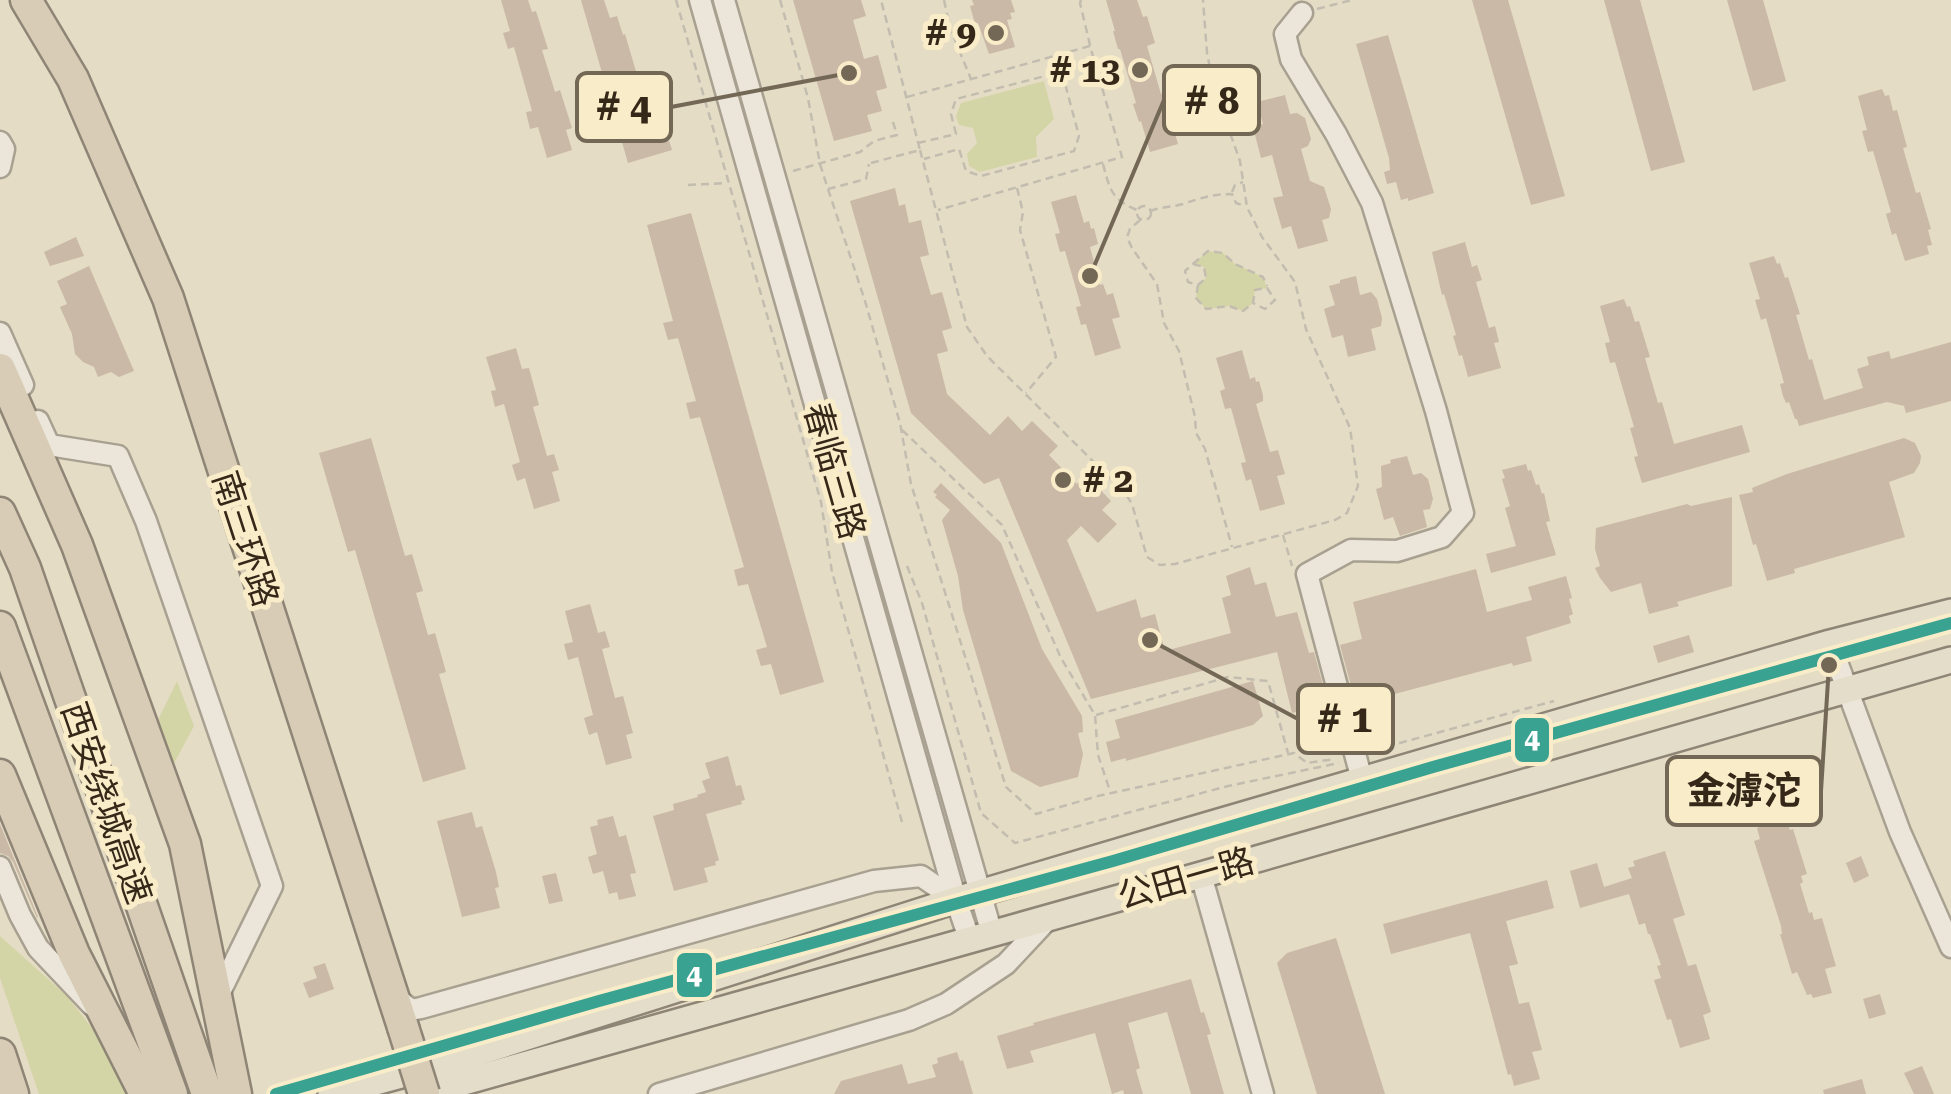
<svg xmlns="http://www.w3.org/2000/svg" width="1951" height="1094" viewBox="0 0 1951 1094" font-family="'Roboto Serif','Noto Sans SC',serif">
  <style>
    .green { fill: #d4d5a6 }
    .building { fill: #c9b9a6 }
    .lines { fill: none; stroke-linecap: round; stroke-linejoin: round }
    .minor-casing { stroke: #a8a090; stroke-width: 25 }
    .major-casing { stroke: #8e8576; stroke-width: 30 }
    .highway-casing { stroke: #8e8576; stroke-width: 35 }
    .path { stroke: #c3bdb0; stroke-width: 2.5; stroke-dasharray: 8 5; stroke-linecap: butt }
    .minor { stroke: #ebe6d9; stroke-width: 20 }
    .major { stroke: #e4ddc9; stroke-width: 25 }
    .highway { stroke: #d8ccb6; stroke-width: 30 }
    .highway-bridge-casing { stroke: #8e8576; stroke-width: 35; stroke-linecap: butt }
    .highway-bridge { stroke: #d8ccb6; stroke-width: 30 }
    .metro-1-casing { stroke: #f9ecc9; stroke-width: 20 }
    .metro-1 { stroke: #39a291; stroke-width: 12 }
    .poi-dot { fill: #736755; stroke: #f9ecc9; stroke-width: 4 }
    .labels { text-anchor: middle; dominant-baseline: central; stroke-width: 10; stroke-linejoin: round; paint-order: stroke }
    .poi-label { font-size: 35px; font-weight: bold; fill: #362819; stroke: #f9ecc9; text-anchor: end }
    .street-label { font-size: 35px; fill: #362819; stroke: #f9ecc9 }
    .leader { fill: none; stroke: #736755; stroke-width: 4 }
    .callout-dot { fill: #736755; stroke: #f9ecc9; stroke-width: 4 }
    .callout { fill: #f9ecc9; stroke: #736755; stroke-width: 4 }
    .callout-label { font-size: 38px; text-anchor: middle; font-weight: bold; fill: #362819 }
    .line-badge { stroke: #f9ecc9; stroke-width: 4 }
    .badge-label { font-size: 28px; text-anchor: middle; font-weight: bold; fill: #fff }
  </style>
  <rect width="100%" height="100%" fill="#e5dcc5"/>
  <g class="green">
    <path d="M1044,81L1054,119L1036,137L1037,157L980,172L969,166L967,154L977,143L973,128L959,125L956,116L961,103Z"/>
    <path d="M1208,251L1223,253L1235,264L1263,277L1267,288L1255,290L1253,303L1243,311L1229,306L1206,309L1196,298L1198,285L1206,278L1204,267L1193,264Z"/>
    <path d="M177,681L194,726L172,767L156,724Z"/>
    <path d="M0,936L67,996L120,1064L138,1094H39L0,978Z"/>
  </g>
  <g class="building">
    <path d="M501,0H528L532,12L536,11L548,49L542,50L555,92L560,90L572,128L566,130L572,150L547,158L538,127L530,129L526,112L532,111L514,47L508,49L503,33L510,31Z"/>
    <path d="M581,0H604L610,18L617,16L623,35L625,34L640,85L651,82L672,150L628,163Z"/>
    <path d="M793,0H861L866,16L853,20L864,59L878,55L887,88L876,91L882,111L867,115L872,131L834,141Z"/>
    <path d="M972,0H1011L1015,12L1010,13L1012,19L1007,20L1015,47L989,54L978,23L975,24L970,6L974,5Z"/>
    <path d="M1106,0H1137L1143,17L1147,16L1155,43L1147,46L1161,94L1169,91L1175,114L1170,116L1178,144L1150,152L1141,121L1139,122L1133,104L1136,103L1120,49H1118L1113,31H1115Z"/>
    <path d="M1472,0H1508L1565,196L1531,205Z"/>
    <path d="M1604,0H1640L1685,162L1651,171Z"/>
    <path d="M1727,0H1763L1786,81L1753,91Z"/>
    <path d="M1388,35L1434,193L1408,201V198L1401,200L1396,182L1387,184L1384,172L1390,170L1389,158L1356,44Z"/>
    <path d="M1882,89L1885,96L1889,95L1893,111L1897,110L1907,147L1903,148L1916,193L1920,192L1931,229L1928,230L1932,245L1927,246L1929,254L1905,261L1896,233L1892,235L1886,214L1891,212L1873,151L1868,152L1862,131L1867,130L1858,96Z"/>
    <path d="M1285,95L1290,114L1297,113L1305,118L1311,139L1308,146L1301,149L1310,181L1324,187L1331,209L1329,218L1322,220L1328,241L1298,249L1291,226L1282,229L1273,198L1283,196L1272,155L1261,158L1253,127L1263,124L1257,102Z"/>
    <path d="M895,188L899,206L905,204L909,223L921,220L929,255L920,257L931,295L942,292L952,328L942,331L948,351L937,354L947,394L990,435L1008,416L1022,431L1032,421L1058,446L1049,455L1077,484L1086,475L1111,501L1102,510L1117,524L1098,543L1081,526L1067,540L1097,612L1136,599L1141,618L1155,614L1165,651L1231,633L1222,598L1231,595L1226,576L1250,567L1255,585L1266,582L1276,617L1297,612L1309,653L1314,652L1328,704L1292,713L1277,652L1091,699L999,478L984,484L911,413L850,201Z"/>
    <path d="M1076,195L1084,223L1089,221L1091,229L1094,228L1098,244L1090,247L1100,285L1103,284L1107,295L1113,293L1120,317L1112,319L1121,348L1095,356L1086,324L1081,325L1076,307L1081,306L1065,251L1060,252L1055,234L1060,233L1051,202Z"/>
    <path d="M691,213L824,682L780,695L771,664L761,666L756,650L767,647L748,584L738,586L734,570L744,567L700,417L690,419L686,403L696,401L678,338L668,340L663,323L673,321L647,225Z"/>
    <path d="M76,237L84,256L50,266L44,252Z"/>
    <path d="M1465,242L1472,267L1477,265L1482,280L1476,282L1489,328L1495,326L1499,342L1494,343L1501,368L1468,377L1462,355L1459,356L1453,336L1456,335L1444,294L1442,295L1432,252Z"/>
    <path d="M1774,256L1777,264L1780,263L1785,278L1788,277L1800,314L1796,315L1809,360L1812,359L1824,400L1863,388L1857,369L1869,365L1867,357L1889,351L1891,359L1951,342V401L1906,413L1904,406L1887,402L1799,426L1797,419H1795L1789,402L1786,403L1783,396L1780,384L1784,383L1766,318L1761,320L1755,300L1760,299L1749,263Z"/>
    <path d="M89,266L134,371L119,377L111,372L98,377L94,367L83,362L75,354L72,334L60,307L67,304L57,281Z"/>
    <path d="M1356,276L1360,295L1371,292L1377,299L1382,318L1381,326L1371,329L1376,350L1348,357L1343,335L1332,338L1324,309L1335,305L1329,286L1340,283V280Z"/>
    <path d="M1624,299L1627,307L1630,306L1635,322L1639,321L1650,357L1645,358L1658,403L1662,402L1674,444L1742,425L1750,452L1642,483L1634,457L1638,456L1630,428L1634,427L1615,362L1610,363L1605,343L1610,342L1600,306Z"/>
    <path d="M516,348L522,369L529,368L539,405L533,407L547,456L554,454L559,470L552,472L560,501L534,509L525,478L517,481L512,465L520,462L504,404L495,407L491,391L496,390L486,357Z"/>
    <path d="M1242,350L1250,379L1255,377L1256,382L1259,381L1263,395V401L1256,404L1270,452L1278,450L1285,474L1277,476L1285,504L1260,511L1251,479L1246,481L1241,463L1246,462L1231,408L1225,409L1220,391L1225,389L1216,358Z"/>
    <path d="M371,438L405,556L412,554L423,591L416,593L428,635L435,633L446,672L439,674L466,769L423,782L355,550L348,552L319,453Z"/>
    <path d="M1904,438L1915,443L1921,456L1920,463L1914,473L1889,482L1905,537L1794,569L1795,573L1767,581L1756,544L1753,545L1739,495L1753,492L1752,488L1787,474Z"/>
    <path d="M1407,456L1413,475L1421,473L1428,479L1433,499L1430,509L1423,510L1427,527L1400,536L1393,517L1384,520L1376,489L1382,487L1381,466L1391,463L1390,460Z"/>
    <path d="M1526,464L1528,471L1531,470L1536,485L1539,484L1542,494L1544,493L1550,521L1546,522L1556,555L1491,573L1486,554L1516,546L1505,508L1510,506L1502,479L1505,478L1502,470Z"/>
    <path d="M941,483L1001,543L1042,649L1082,716L1083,732L1078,733L1083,754L1078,777L1040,787L1011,771L963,610L958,576L942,520L950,510L935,497L937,495L933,492Z"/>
    <path d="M1732,497V586L1677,602L1679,606L1649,614L1641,583L1611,592L1600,578L1595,568L1600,566L1595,549L1596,528L1687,504L1691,506Z"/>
    <path d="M1476,569L1487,612L1532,600L1528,587L1566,576L1572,598L1569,599L1573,614L1569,616L1571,623L1526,637L1532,661L1513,666L1512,663L1364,702L1365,706L1357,708L1340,645L1362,639L1353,602Z"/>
    <path d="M590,604L598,633L605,631L610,647L602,649L615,698L623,696L633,733L626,735L632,758L606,765L597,732L589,735L584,718L593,715L578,657L568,660L564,644L573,642L565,611Z"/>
    <path d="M1689,635L1694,652L1658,663L1653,646Z"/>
    <path d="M1253,681L1263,716L1253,725L1126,761V758L1111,762L1106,742L1120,738L1115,720Z"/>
    <path d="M728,756L736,786L741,785L745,800L741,801L742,804L706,814L719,860L715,862L716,865L704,868L708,882L674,891L653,816L674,810L673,804L698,797L697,795L706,792L702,781L710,778L705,763Z"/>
    <path d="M472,812L476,828L482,826L496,872L499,887L495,888L500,908L462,917L437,821Z"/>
    <path d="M1784,814L1790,830L1793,829L1807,874L1801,876L1803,882L1800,884L1809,913L1812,912L1814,920L1822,918L1836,966L1825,969L1832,993L1813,998L1811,994L1807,995L1797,972L1792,974L1780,934H1782L1781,926L1754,841L1760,839L1757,828L1762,826L1761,821Z"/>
    <path d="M613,816L619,837L626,835L636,873L630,874L636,896L619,900L617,892L609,894L603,871L593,874L588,857L597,854L590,827L598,825L597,820Z"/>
    <path d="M0,824L38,917L37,918L13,862L8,856L0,853Z"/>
    <path d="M1665,851L1685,915L1673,919L1688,966L1696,964L1711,1012L1703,1015L1710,1039L1680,1048L1671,1019L1667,1020L1654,980L1661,978L1657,966L1661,965L1650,934H1648L1645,923L1639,925L1629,894L1580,908L1570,871L1597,863L1604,887L1632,878L1628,868L1635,866L1633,861Z"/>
    <path d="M1861,856L1869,876L1854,883L1846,863Z"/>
    <path d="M556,873L563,901L549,904L542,876Z"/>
    <path d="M1547,880L1554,908L1506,921L1518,964L1509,966L1519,1004L1529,1002L1542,1050L1532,1052L1540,1079L1514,1086L1511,1074L1508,1075L1470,933L1391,954L1383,924Z"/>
    <path d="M1336,938L1385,1094H1317L1277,963L1287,953Z"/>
    <path d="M325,963L334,989L309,998L303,983L317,978L313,967Z"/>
    <path d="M1191,979L1201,1013L1204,1012L1211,1034L1207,1035L1224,1094H1191L1167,1012L1128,1023L1140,1068L1136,1070L1143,1094H1124L1123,1090L1112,1094L1095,1033L1030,1051L1034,1062L1007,1069L997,1036L1034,1025L1033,1023Z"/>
    <path d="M1880,994L1886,1014L1869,1019L1863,999Z"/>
    <path d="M957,1052L960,1061L963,1060L973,1094H834L841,1081L902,1064L908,1084L936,1077L932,1065L938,1063L937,1058Z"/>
    <path d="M1922,1066L1934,1094H1914L1904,1073Z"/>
    <path d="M1862,1079L1866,1094H1824L1823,1090Z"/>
  </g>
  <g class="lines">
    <g class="minor-casing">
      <g id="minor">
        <path d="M700,0L956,900L970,941"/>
        <path d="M724,0L992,934"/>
        <path d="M1302,13L1285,34L1291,59L1336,134L1372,203L1436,411L1463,513L1442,537L1397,551L1351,550L1307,574L1362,780"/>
        <path d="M0,142L4,149L0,167"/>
        <path d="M0,333L23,385"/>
        <path d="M38,421L49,445L118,456L146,521L272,886L217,998"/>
        <path d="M1830,643L1900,832L1951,947"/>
        <path d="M0,867L20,915L38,948L92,1005"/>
        <path d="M1201,875L1263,1094"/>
        <path d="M394,996L411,1010L421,1008L874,881L921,876L956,900"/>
        <path d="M659,1094L909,1020L946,1004L1006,964L1049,918"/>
      </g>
    </g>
    <g class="major-casing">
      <g id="major">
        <path d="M331,1094L442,1064L956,900L1188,831L1830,643L1951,612"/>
        <path d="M421,1094L1201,875L1951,660"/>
      </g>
    </g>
    <g class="highway-casing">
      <g id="highway">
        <path d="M26,0L73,79L168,298L403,1027"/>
        <path d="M0,369L77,545L185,844L236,1094"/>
        <path d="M0,513L25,568L207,1094"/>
        <path d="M0,627L172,1094"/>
        <path d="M0,775L74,954L145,1094"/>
        <path d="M0,1054L13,1094"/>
      </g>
    </g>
    <g class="path">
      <path d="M676,0L821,502L832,572L902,822"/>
      <path d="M780,0L808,98L820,164L828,189L866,179L869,164"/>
      <path d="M944,0L950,28L971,79"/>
      <path d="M1081,0L1080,3L1090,45"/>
      <path d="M1317,9L1352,0"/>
      <path d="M907,97L1090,46L1122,157L938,210"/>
      <path d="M918,143L956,134L951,114L956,99L1053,74L1063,76L1079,136L1074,151L981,176L966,171L959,149L924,159"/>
      <path d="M920,150L967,327L987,356L1125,493L1132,504L1147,557L1160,565L1175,564L1335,520L1347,513L1358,486L1350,428L1306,329L1295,282L1262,237L1247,207L1240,161L1214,88L1207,53L1203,0"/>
      <path d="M871,163L920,150L881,0"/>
      <path d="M1103,164C1110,190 1111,199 1137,210"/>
      <path d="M793,171L860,152L874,141L897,135L892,119"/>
      <path d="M688,185L726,183"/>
      <path d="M1017,188L1023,212L1020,230L1056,357L1026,393"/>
      <path d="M828,189L865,301L900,423L911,484L1006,787L1036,814L1098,796L1294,753L1307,763L1335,759"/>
      <path d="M1232,192L1235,185L1243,182"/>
      <circle cx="1144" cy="213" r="7"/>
      <path d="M1150,211C1161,207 1172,207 1183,204C1201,198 1212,194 1232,194L1236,203L1245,206"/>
      <path d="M1140,220L1130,229L1127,237L1132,248L1157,284L1164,323L1179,351L1195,417L1196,433L1205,449L1232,547"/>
      <path d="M1193,264L1208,251L1223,253L1235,264L1263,277L1267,286"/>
      <path d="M1193,264L1204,267L1206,278L1198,285L1188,282L1185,271Z"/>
      <path d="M1198,285L1196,298L1206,309L1229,306L1243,311L1253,303L1255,290L1267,288L1275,300L1265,309L1253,303"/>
      <path d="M902,430L1002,525L1061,658L1095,715L1098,755L1110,791"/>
      <path d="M1283,535L1292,566"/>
      <path d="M907,566L922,603L981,813L1015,843L1228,786L1339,763"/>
      <path d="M1096,715L1228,677L1268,681L1288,753"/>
      <path d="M1374,750L1554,701"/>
    </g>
    <use href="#minor" class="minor"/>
    <use href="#major" class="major"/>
    <use href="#highway" class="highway"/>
    <g class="highway-bridge-casing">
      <path id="highway-bridge" d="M403,1027L424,1094"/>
    </g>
    <use href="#highway-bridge" class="highway-bridge"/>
    <g class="metro-1-casing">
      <path id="metro-1" d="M276,1094L599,1001L1113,861L1433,767L1951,623"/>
    </g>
    <use href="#metro-1" class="metro-1"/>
  </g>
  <g class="poi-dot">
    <circle cx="996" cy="33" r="10"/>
    <circle cx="1140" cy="70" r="10"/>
    <circle cx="1063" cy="480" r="10"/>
  </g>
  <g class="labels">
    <g class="poi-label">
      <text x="976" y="33"># 9</text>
      <text x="1120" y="70"># 13</text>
      <text x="1083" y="480" text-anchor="start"># 2</text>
    </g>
    <g class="street-label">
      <text transform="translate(834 471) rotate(74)">春临三路</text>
      <text transform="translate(245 539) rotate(72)">南三环路</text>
      <text transform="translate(106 803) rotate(71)">西安绕城高速</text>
      <text transform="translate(1186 879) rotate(-16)">公田一路</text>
    </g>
  </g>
  <path class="leader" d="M1090 276L1164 100M849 73L671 107M1150 640L1298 719M1829 665L1821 791"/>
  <g class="callout-dot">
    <circle cx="1090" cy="276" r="10"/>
    <circle cx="849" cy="73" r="10"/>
    <circle cx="1150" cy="640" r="10"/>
    <circle cx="1829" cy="665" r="10"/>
  </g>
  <g class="callout">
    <rect x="1164" y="66" width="95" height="68" rx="10"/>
    <rect x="577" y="73" width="94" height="68" rx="10"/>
    <rect x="1298" y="685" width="95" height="68" rx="10"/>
    <rect x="1667" y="757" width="154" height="68" rx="10"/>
  </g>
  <g class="callout-label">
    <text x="1212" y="114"># 8</text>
    <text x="624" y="120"># 4</text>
    <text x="1345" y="732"># 1</text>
    <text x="1744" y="804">金滹沱</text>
  </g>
  <g class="line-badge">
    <rect x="1513" y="716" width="38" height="48" rx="10" fill="#39a291"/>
    <rect x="675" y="951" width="39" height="48" rx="10" fill="#39a291"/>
  </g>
  <g class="badge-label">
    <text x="1532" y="749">4</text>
    <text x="694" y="985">4</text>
  </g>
</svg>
